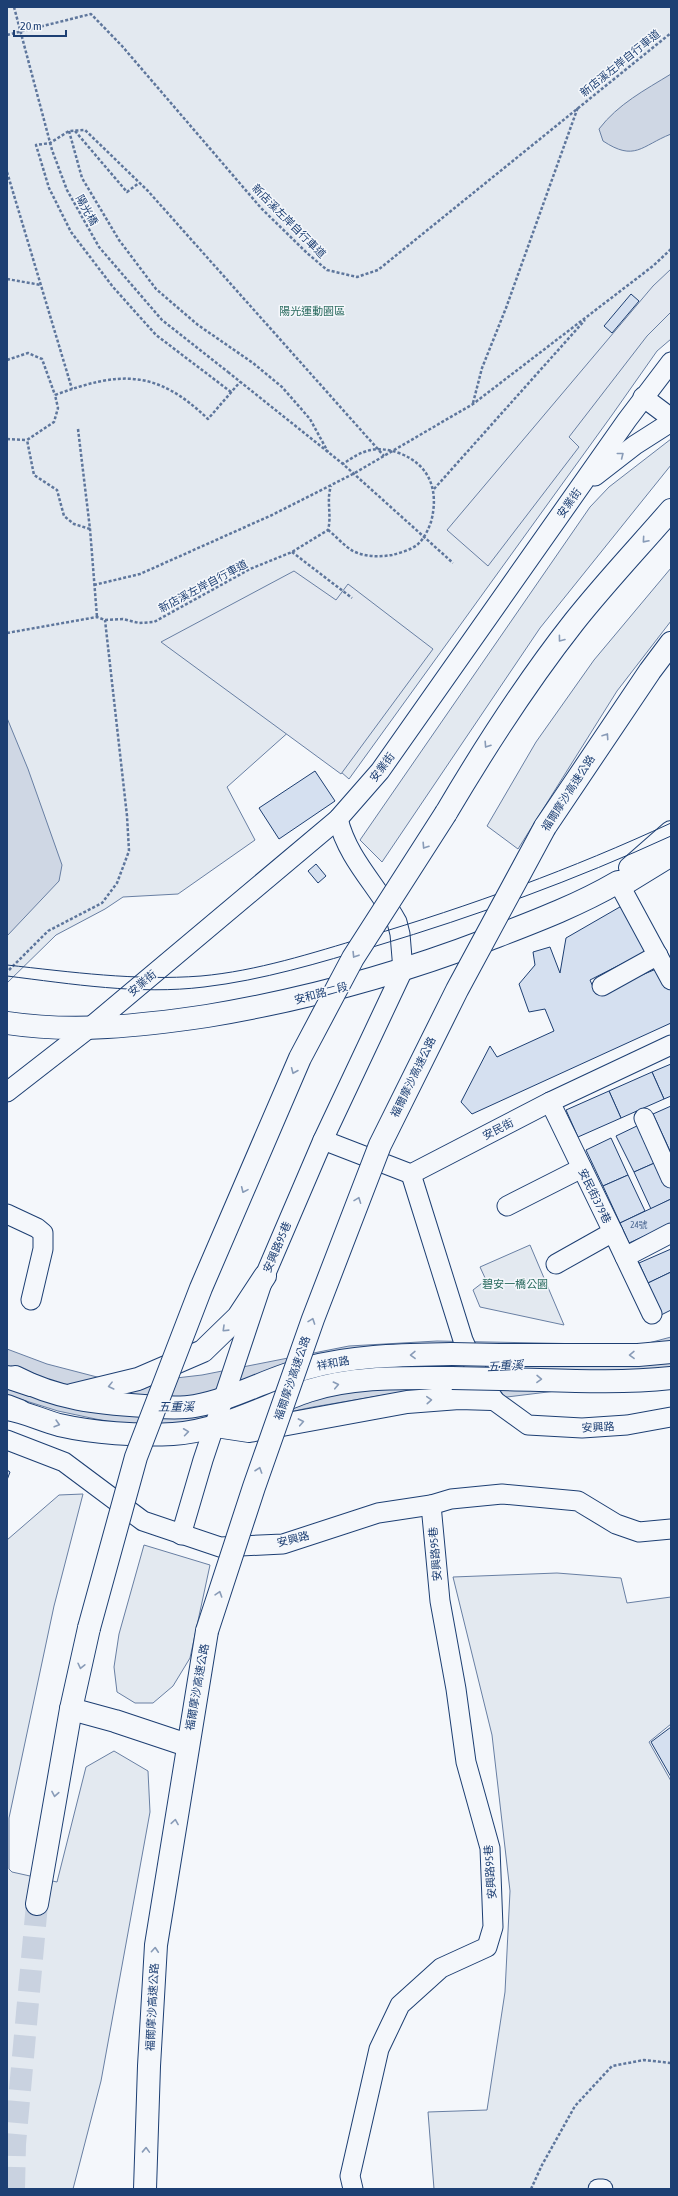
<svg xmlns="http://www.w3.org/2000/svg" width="678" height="2196" viewBox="0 0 678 2196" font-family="'Asap Condensed','Noto Sans TC',sans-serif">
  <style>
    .green { fill: #e3e9f0; stroke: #687fa3 }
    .parking { fill: #e3e8f0; stroke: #687fa3 }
    .water { fill: #cfd7e4; stroke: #687fa3 }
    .building { fill: #d5e0f0; stroke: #1d3f73 }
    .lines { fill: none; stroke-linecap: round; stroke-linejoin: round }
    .highway-tunnel { stroke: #c9d2e0; stroke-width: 22; stroke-dasharray: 22 11; stroke-linecap: butt }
    .minor-casing { stroke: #1d3f73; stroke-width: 21 }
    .major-casing { stroke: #1d3f73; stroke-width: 24 }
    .highway-casing { stroke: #1d3f73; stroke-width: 24 }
    .path { stroke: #5e769c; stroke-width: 2.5; stroke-dasharray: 3 2; stroke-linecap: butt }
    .minor { stroke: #f4f7fb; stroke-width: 19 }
    .major { stroke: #f4f7fb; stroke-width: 22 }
    .highway { stroke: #f4f7fb; stroke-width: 22 }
    .tram { stroke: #1d3f73; stroke-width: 1 }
    .major-bridge-casing { stroke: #1d3f73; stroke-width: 24; stroke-linecap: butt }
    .highway-bridge-casing { stroke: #1d3f73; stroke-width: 24; stroke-linecap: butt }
    .path-bridge { stroke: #5e769c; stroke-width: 2.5; stroke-dasharray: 3 2; stroke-linecap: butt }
    .major-bridge { stroke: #f4f7fb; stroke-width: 22 }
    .highway-bridge { stroke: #f4f7fb; stroke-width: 22 }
    .oneway { stroke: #889bb7 }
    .labels { text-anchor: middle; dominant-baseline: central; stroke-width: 3; stroke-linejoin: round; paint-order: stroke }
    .number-label { font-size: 9px; fill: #4b6792 }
    .street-label { font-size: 11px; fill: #1d3f73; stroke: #f4f7fb }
    .park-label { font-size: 11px; fill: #2c6c60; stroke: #f4f7fb }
    .water-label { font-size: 12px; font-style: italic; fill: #1d3f73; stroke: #f4f7fb }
  </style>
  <rect width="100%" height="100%" fill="#f4f7fb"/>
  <g class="green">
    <path d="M7,7H671V339L657,351L612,415L349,779L292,729L227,787L255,840L178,894L123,897L105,909L56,935L7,983Z"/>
    <path d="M671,439V465L540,628L382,862L360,840L590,507L609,487Z"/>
    <path d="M671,568V621L617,691L518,849L487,826L536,742L594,660Z"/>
    <path d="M530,1245L564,1325L480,1307L473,1290L486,1280L480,1267Z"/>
    <path d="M83,1494L54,1606L9,1818V1869L12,1872L57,1882L86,1767L114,1751L148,1771L150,1812L101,2081L73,2189H7V1540L59,1495Z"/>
    <path d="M144,1545L210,1565L190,1658L173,1686L153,1703H135L117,1692L114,1667L119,1634Z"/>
    <path d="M557,1573L621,1578L627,1603L671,1597V1724L649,1742L671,1781V2189H434L428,2112L487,2110L505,1992L510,1891L492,1735L453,1577Z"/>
  </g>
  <g class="parking">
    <path d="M671,269V312L647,336L569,437L579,447L488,566L447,530L653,286Z"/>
    <path d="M294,571L336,600L348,584L433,649L341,774L161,642Z"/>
  </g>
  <g class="water">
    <path d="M671,74V134C641,146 635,162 603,141L599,129C618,104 645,90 671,74Z"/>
    <path d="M7,718L28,769L62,865L59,881L7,936Z"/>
    <path d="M671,1337V1387L564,1390L507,1397L384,1395L313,1407L176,1436L58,1411L7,1395V1349L47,1364L124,1384L202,1375L349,1346L437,1341L641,1345Z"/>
  </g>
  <g class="building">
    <path d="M631,294L639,301L612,333L604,326Z"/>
    <path d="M315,771L335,801L279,839L259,808Z"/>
    <path d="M316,864L326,876L318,883L308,871Z"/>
    <path d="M625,904L649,950L590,980L596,994L661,967L671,986V1023L472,1114L461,1102L490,1046L497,1057L554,1031L545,1009L529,1012L519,984L535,965L533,952L550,947L560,973L566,938Z"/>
    <path d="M671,1064V1096L664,1099L652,1072Z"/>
    <path d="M652,1072L664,1099L621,1118L609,1091Z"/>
    <path d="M609,1091L621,1118L578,1137L566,1110Z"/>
    <path d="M671,1106V1151H670L653,1114Z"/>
    <path d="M641,1124L659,1161L634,1172L616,1136Z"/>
    <path d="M611,1138L628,1175L603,1186L586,1150Z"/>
    <path d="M659,1161L671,1187V1199L651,1209L634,1172Z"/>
    <path d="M628,1175L645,1211L620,1223L603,1186Z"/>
    <path d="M671,1199V1224L629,1243L620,1223Z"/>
    <path d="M671,1249V1272L648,1283L639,1263Z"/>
    <path d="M671,1272V1310L661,1315L648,1283Z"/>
    <path d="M7,1470L10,1472L7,1480Z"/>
    <path d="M671,1727V1777L651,1742Z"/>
  </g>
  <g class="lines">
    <path class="highway-tunnel" d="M14,2189L15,2144L37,1904"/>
    <g class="minor-casing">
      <g id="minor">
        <path d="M643,397L671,418"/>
        <path d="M595,476L635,445L671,422"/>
        <path d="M618,882L671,980"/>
        <path d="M602,986L658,955"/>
        <path d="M7,1092L88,1029L338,819L380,771L627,420L671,362"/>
        <path d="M550,1102L613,1232L556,1264"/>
        <path d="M644,1118L671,1178"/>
        <path d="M323,1140L411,1174L550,1102L671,1045"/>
        <path d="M411,1174L463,1340L487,1394L492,1399L528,1425L582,1428L627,1425L671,1417"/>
        <path d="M507,1206L582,1168"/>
        <path d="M7,1214L37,1228L43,1233V1249L31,1300"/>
        <path d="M613,1232L652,1314"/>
        <path d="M625,1257L671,1233"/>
        <path d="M7,1440L64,1462L143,1521L220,1547L283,1544L378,1513L431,1505L451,1499L502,1494L578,1501L616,1524L639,1532L671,1529"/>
        <path d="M181,1535L203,1460L263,1280L323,1140L403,970L400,934L397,922C378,886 348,860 338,819"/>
        <path d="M353,2189L350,2176L379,2049L400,2005L441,1968L487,1947L493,1927L490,1848L466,1762L456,1689L440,1601L431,1505"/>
        <path d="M598,2189H603"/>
      </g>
    </g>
    <g class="major-casing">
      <g id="major">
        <path d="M630,868L671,832"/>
        <path d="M7,1023C74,1033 140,1026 207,1016C303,1000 396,975 487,940C531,923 577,906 618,882H627L671,855"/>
        <path d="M499,1355H638L671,1352"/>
        <path d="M15,1377C57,1399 97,1403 144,1406C161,1407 178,1409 195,1406C234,1399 269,1378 307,1368C355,1355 403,1355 452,1354"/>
        <path d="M500,1379C557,1380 614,1384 671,1378"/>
        <path d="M72,1395L138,1379L203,1351L238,1317L265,1276"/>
        <path d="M7,1409C25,1412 41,1420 59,1425C94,1433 137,1436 173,1434C220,1431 264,1406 308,1391C353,1376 405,1378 452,1378"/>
        <path d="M216,1426L249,1431L407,1402L459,1398L492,1399"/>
      </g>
    </g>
    <g class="highway-casing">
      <g id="highway">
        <path d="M446,813C485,747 526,683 574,622C604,584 639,547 671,510"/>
        <path d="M545,827L650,671L671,643"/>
        <path d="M7,1377L31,1385"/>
        <path d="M7,1406L20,1411"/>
        <path d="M71,1709L115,1721L187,1745"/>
        <path d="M37,1904L71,1709L89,1628"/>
        <path d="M145,2189L149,2066L156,1945L207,1631"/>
      </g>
    </g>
    <g class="path">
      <path d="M7,35L91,14L122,46L261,208L307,253L327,270L357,277L378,270L671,33"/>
      <path d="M69,131L82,178L119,240L156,289L198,325L253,363L282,387L310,419L328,452"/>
      <path d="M75,131L127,192L139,183"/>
      <path d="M7,172L72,389"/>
      <path d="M7,279L41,285"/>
      <path d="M7,360L28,353L42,359L55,395"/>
      <path d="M228,372L343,464L453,563"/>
      <path d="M231,392L156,335L113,287L71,232L49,188L36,145L50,143L69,131L85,130L148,191L384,456"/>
      <path d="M473,403L482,368L506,308L578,107"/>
      <path d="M78,429L90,529L97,617"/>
      <path d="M7,439L27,440"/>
      <path d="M434,489L585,320"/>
      <path d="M90,529L74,524L64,516L57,490L34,475L27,440L54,422L58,408L55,395C120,371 156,369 208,419L240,382"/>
      <path d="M328,530C336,536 344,546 353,551C365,557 379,557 392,555C400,553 410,550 417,545C424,539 428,530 431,522C439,492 431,465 399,453C375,445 363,450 343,464"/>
      <path d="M292,552L352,598"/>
      <path d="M94,585L140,574L272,515L353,474L473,404L653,266L671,249"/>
      <path d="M7,633L97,617L105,620L123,619L139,623L154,622L250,569L292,552L328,530C332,515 326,501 331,486"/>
      <path d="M9,970L48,931L102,903L117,883L129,851L127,816L105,620"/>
      <path d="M531,2189L542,2165L575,2106L612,2066L644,2060L671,2063"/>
    </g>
    <use href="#minor" class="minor"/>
    <use href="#major" class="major"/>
    <use href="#highway" class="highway"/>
    <g class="tram">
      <path d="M7,965C71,972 136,981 201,976C257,971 312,953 366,937C470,906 572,869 671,823"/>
      <path d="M7,976C72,984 139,995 204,987C263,980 319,963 376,946C476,916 575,880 671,836"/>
    </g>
    <g class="major-bridge-casing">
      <g id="major-bridge">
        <path d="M452,1354L499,1355"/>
        <path d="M452,1378L500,1379"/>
      </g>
    </g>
    <g class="highway-bridge-casing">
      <g id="highway-bridge">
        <path d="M89,1628L136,1457L201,1288L300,1058L353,958L446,813"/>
        <path d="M207,1631L254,1487L313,1319L380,1145L457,990L545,827"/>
      </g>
    </g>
    <path class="path-bridge" d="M14,7L52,150L67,190L99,247L162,320L228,372"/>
    <use href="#major-bridge" class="major-bridge"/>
    <use href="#highway-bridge" class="highway-bridge"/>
  </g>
  <defs><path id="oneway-chevron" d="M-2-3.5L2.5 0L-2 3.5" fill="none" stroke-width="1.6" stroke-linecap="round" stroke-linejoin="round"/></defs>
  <g class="oneway">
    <use href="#oneway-chevron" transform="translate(621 455) rotate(-38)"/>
    <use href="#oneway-chevron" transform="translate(645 540) rotate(131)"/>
    <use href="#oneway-chevron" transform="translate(561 639) rotate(127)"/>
    <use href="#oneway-chevron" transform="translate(606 736) rotate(-56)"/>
    <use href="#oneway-chevron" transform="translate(487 745) rotate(123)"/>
    <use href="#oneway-chevron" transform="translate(425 846) rotate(123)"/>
    <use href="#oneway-chevron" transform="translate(355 955) rotate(122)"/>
    <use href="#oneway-chevron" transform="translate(294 1071) rotate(113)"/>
    <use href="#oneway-chevron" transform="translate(244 1190) rotate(114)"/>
    <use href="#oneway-chevron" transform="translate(358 1200) rotate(-69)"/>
    <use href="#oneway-chevron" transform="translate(312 1321) rotate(-70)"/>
    <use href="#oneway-chevron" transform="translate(225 1329) rotate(136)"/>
    <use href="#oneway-chevron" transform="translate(413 1355) rotate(179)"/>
    <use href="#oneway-chevron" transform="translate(632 1355) rotate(179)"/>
    <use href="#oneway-chevron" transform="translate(539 1379) rotate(1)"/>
    <use href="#oneway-chevron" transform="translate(336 1385) rotate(-12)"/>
    <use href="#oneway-chevron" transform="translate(111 1386) rotate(166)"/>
    <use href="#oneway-chevron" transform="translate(429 1400) rotate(-4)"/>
    <use href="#oneway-chevron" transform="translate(301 1422) rotate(-11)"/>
    <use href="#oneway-chevron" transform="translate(57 1424) rotate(16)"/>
    <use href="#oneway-chevron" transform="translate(186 1432) rotate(-8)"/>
    <use href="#oneway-chevron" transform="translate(259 1470) rotate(-71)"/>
    <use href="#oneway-chevron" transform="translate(219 1594) rotate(-72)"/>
    <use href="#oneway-chevron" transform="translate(81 1666) rotate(103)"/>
    <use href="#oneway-chevron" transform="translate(55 1794) rotate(100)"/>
    <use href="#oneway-chevron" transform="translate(175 1822) rotate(-81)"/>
    <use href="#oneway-chevron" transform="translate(155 1950) rotate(-86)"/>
    <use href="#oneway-chevron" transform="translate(146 2150) rotate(-88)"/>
  </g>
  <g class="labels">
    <g class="number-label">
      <text x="639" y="1225">24號</text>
    </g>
    <g class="street-label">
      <text transform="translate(620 63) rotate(-39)">新店溪左岸自行車道</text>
      <text transform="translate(87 210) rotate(61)">陽光橋</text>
      <text transform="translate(289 221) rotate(45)">新店溪左岸自行車道</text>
      <text transform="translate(569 503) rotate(-55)">安業街</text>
      <text transform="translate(203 586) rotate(-28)">新店溪左岸自行車道</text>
      <text transform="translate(382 767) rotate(-53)">安業街</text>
      <text transform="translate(568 793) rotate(-57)">福爾摩沙高速公路</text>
      <text transform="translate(142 983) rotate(-40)">安業街</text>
      <text transform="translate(321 993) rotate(-15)">安和路二段</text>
      <text transform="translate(413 1077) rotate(-64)">福爾摩沙高速公路</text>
      <text transform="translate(498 1129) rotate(-27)">安民街</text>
      <text transform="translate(595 1196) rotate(64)">安民街379巷</text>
      <text transform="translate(277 1247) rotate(-67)">安興路95巷</text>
      <text transform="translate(333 1363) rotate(-11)">祥和路</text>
      <text transform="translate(292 1378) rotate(-71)">福爾摩沙高速公路</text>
      <text transform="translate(598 1427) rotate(-3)">安興路</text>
      <text transform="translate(293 1539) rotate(-14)">安興路</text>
      <text transform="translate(435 1554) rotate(-95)">安興路95巷</text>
      <text transform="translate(197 1687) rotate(-80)">福爾摩沙高速公路</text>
      <text transform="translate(490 1872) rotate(-94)">安興路95巷</text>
      <text transform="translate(152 2007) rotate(-87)">福爾摩沙高速公路</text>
    </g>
    <g class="park-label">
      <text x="312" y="311">陽光運動園區</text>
      <text x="515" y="1284">碧安一橋公園</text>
    </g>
    <g class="water-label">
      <text transform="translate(505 1366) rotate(-3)">五重溪</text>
      <text x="176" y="1407">五重溪</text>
    </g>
  </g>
  <rect width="678" height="2196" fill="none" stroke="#1d3f73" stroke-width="16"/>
  <path d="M14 30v6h52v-6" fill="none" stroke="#1d3f73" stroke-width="2"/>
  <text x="20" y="30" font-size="12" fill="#1d3f73" stroke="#f4f7fb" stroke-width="3" paint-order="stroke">20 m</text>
</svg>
